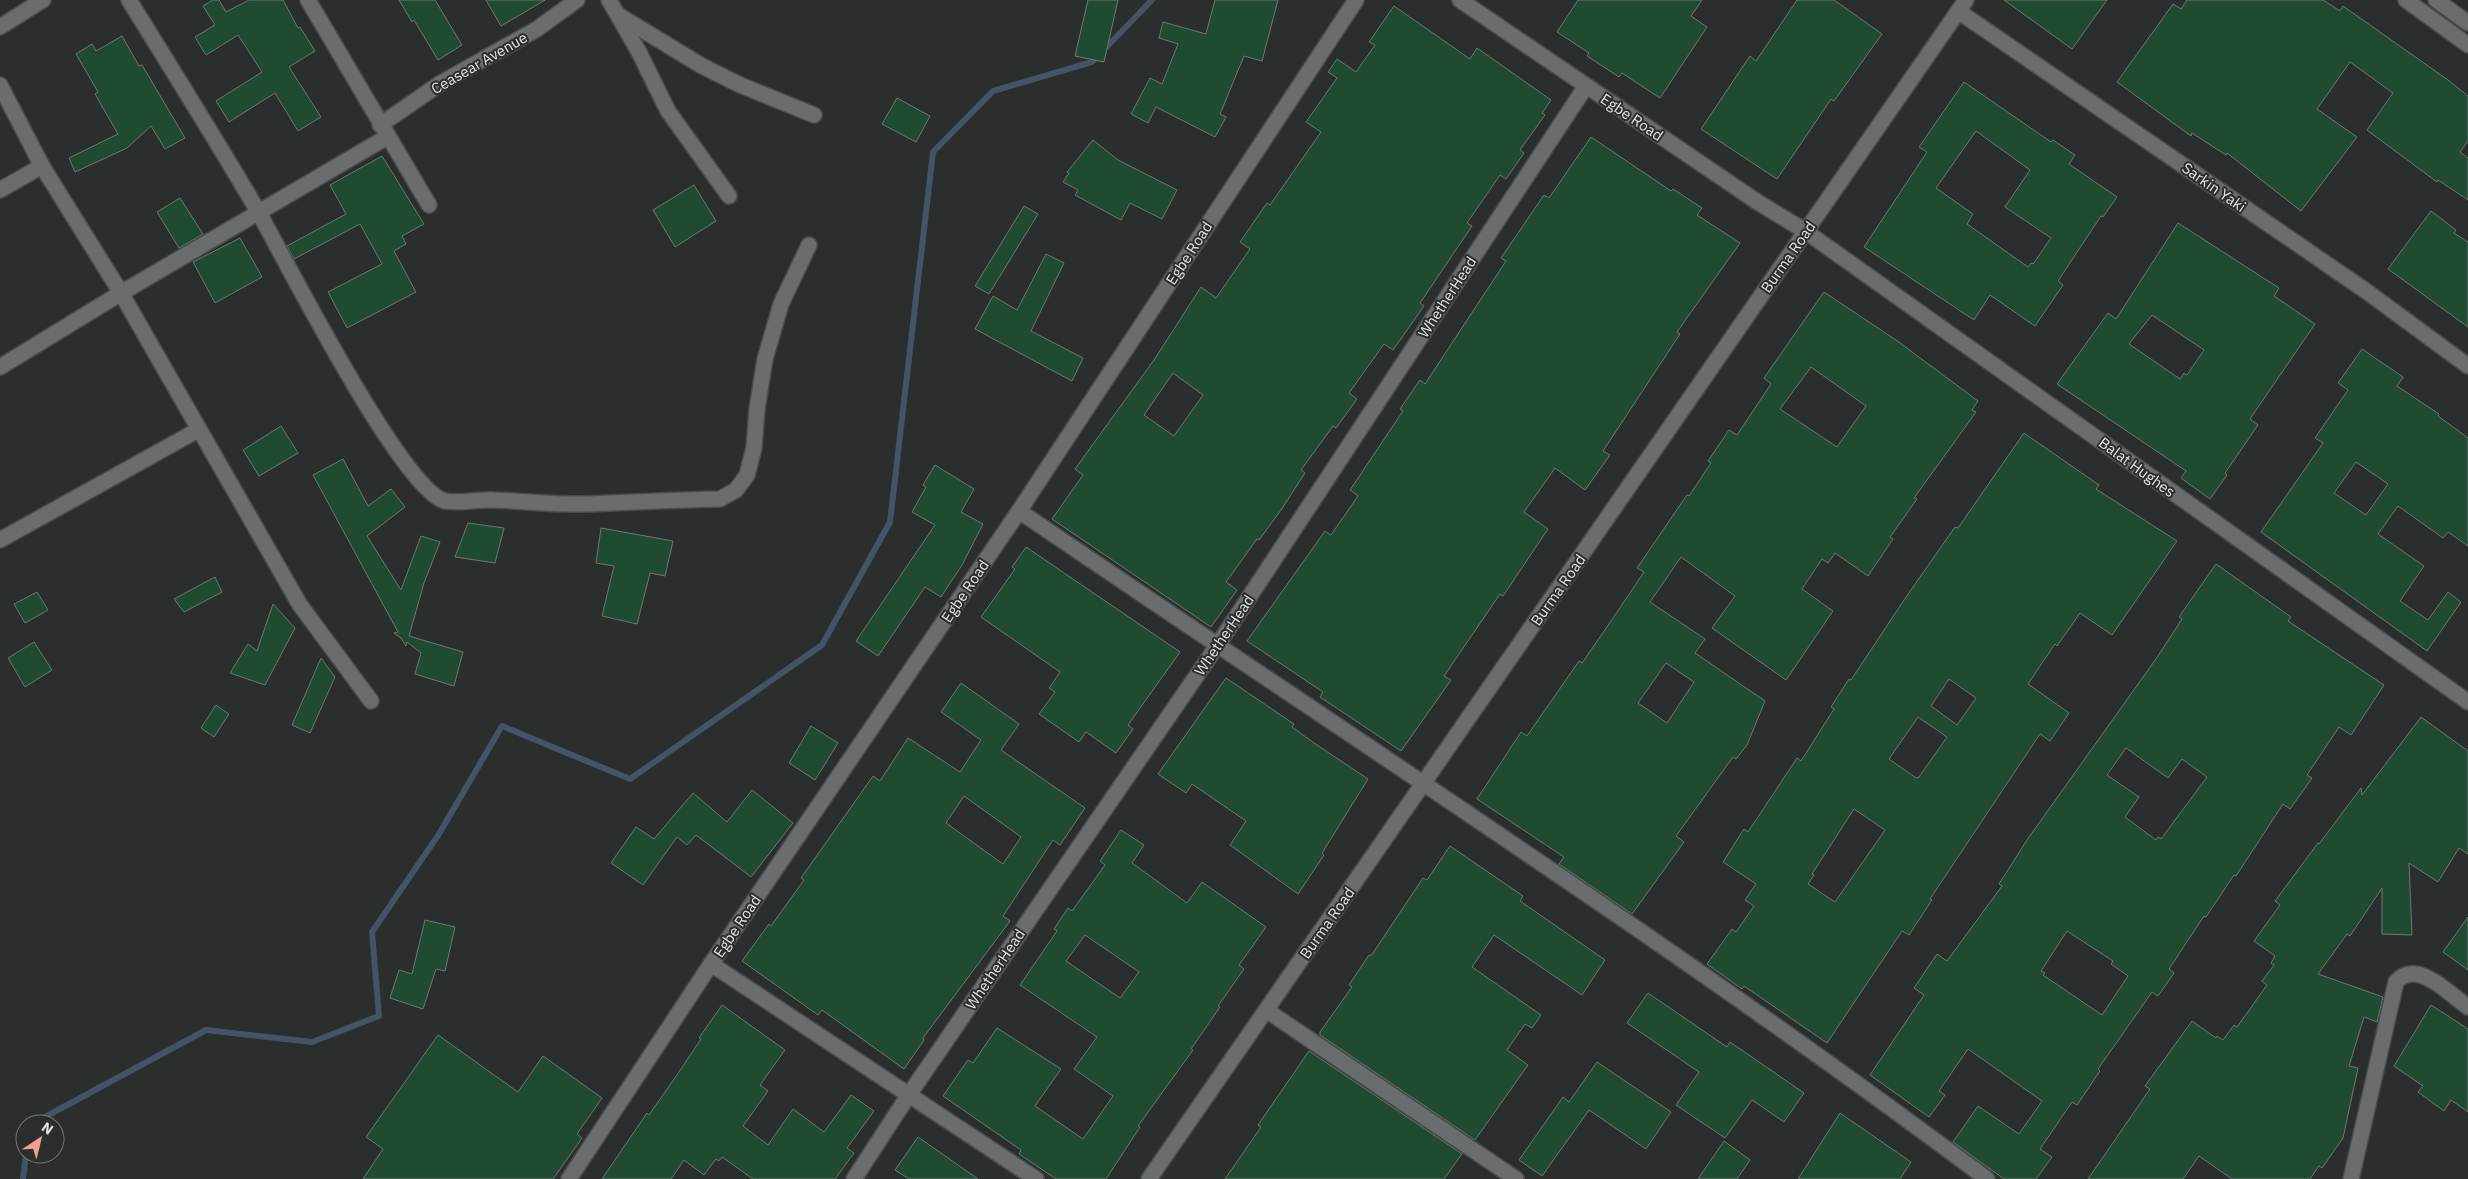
<svg xmlns="http://www.w3.org/2000/svg" width="2468" height="1179" viewBox="0 0 2468 1179" font-family="'IBM Plex Sans',sans-serif">
  <style>
    .lines { fill: none; stroke-linecap: round; stroke-linejoin: round }
    .stream { stroke: #445367; stroke-width: 6 }
    .building { fill: #1e4b32; stroke: #727674; fill-rule: evenodd }
    .minor-casing { stroke: #484c4c; stroke-width: 18 }
    .minor { stroke: #696d6d; stroke-width: 15 }
    .labels { text-anchor: middle; dominant-baseline: central; stroke-width: 4; stroke-linejoin: round; paint-order: stroke }
    .street-label { font-size: 15px; fill: #e2e5e5; stroke: #2a2e2d }
  </style>
  <rect width="100%" height="100%" fill="#2a2e2d"/>
  <g class="lines">
    <g class="stream">
      <path d="M32,1124L206,1030L312,1042L379,1016L372,932L439,834L502,726L630,779L822,645L890,522L933,152L993,91L1092,62L1152,0"/>
      <path d="M23,1179L26,1154"/>
    </g>
  </g>
  <g class="building">
    <path d="M213,0H219L226,12L249,0H283L298,28L300,27L315,51L289,67L321,117L298,131L275,93L229,122L216,101L262,72L238,35L206,55L195,37L215,25L203,6Z"/>
    <path d="M399,0H435L462,45L438,60L414,20L412,22Z"/>
    <path d="M486,0H545L501,26Z"/>
    <path d="M1088,0H1118L1104,62L1075,56Z"/>
    <path d="M1215,0H1278L1262,61L1244,56L1220,114L1226,117L1215,137L1156,107L1148,123L1131,114L1150,78L1162,84L1178,44L1159,38L1163,22L1206,34Z"/>
    <path d="M1578,0H1702L1691,16L1707,27L1660,98L1622,73L1619,77L1587,56L1589,53L1557,32Z"/>
    <path d="M1797,0H1834L1882,34L1834,101L1831,99L1777,179L1701,129L1750,56L1756,61Z"/>
    <path d="M2004,0H2107L2072,49Z"/>
    <path d="M2187,0H2323L2340,11L2343,6L2448,80L2468,96V141L2460,152L2468,158V200L2438,180L2437,182L2367,130L2393,93L2350,62L2317,109L2357,137L2301,211L2227,153L2226,155L2192,133L2191,136L2117,82L2173,4L2181,9Z"/>
    <path d="M1394,6L1470,59L1477,48L1551,100L1542,113L1545,115L1520,150L1524,153L1506,179L1500,175L1467,223L1472,226L1420,303L1424,306L1393,350L1384,344L1349,393L1357,399L1336,428L1333,426L1301,470L1305,473L1281,510L1259,540L1257,539L1226,582L1237,590L1211,627L1052,519L1083,475L1075,469L1154,360L1201,287L1216,298L1250,249L1240,242L1267,203L1270,205L1321,132L1306,122L1337,78L1328,72L1337,59L1356,72L1375,45L1369,42ZM1173,373L1203,395L1174,436L1144,415Z"/>
    <path d="M122,36L139,66L142,65L185,138L165,149L151,126L127,148L75,172L69,158L118,134L95,94L98,92L76,54L92,44L96,51Z"/>
    <path d="M1964,82L2051,142L2053,140L2075,155L2069,164L2117,197L2103,217L2101,216L2058,281L2063,285L2035,326L1990,295L1974,320L1864,247L1927,152L1919,147ZM1976,131L2030,170L2005,207L2051,238L2033,264L2031,263L2028,267L1967,224L1973,214L1936,188Z"/>
    <path d="M897,98L930,116L916,142L882,124Z"/>
    <path d="M1591,137L1671,191L1673,189L1702,208L1697,215L1740,243L1677,332L1680,334L1603,451L1610,455L1585,490L1555,468L1524,512L1548,529L1503,596L1500,594L1444,676L1451,680L1401,751L1320,697L1323,692L1247,641L1325,531L1331,535L1358,496L1350,490L1403,411L1400,409L1420,380L1425,384L1506,261L1501,258L1544,195L1549,198Z"/>
    <path d="M1093,140L1118,160L1177,190L1162,219L1130,203L1121,220L1075,195L1078,190L1063,182L1069,173L1067,172Z"/>
    <path d="M382,156L424,224L402,236L406,244L394,251L416,292L347,328L328,292L382,264L360,224L294,259L287,246L346,214L330,185Z"/>
    <path d="M694,185L716,221L675,247L653,210Z"/>
    <path d="M180,198L203,234L179,248L157,212Z"/>
    <path d="M1024,206L1038,214L989,294L975,286Z"/>
    <path d="M2431,211L2456,230L2454,233L2468,242V327L2388,269Z"/>
    <path d="M2178,223L2279,288L2274,296L2315,324L2250,419L2258,425L2225,473L2227,475L2210,499L2181,478L2186,471L2057,384L2108,313L2116,319ZM2152,315L2204,350L2187,375L2184,373L2180,379L2129,344Z"/>
    <path d="M240,238L262,277L215,303L193,262Z"/>
    <path d="M1046,254L1064,263L1031,331L1083,358L1072,381L975,329L993,296L1017,310Z"/>
    <path d="M1824,292L1896,340L1978,401L1972,410L1976,412L1914,498L1917,499L1890,537L1893,539L1868,576L1835,553L1828,563L1822,559L1802,589L1833,611L1786,680L1712,628L1735,596L1681,557L1650,602L1705,639L1695,653L1765,701L1747,745L1736,759L1733,757L1676,836L1684,842L1632,914L1559,864L1564,857L1477,799L1521,732L1527,736L1579,661L1582,663L1609,624L1644,572L1637,568L1687,495L1689,496L1711,463L1708,461L1729,430L1737,435L1771,384L1764,378ZM1811,367L1866,406L1837,447L1780,409ZM1666,663L1694,682L1667,723L1638,703Z"/>
    <path d="M2362,349L2403,377L2397,386L2439,414L2438,416L2468,438V546L2448,532L2443,538L2398,506L2378,534L2424,566L2400,601L2428,620L2448,592L2461,602L2427,651L2261,532L2323,443L2315,438L2348,390L2338,383ZM2356,462L2388,484L2366,515L2334,493Z"/>
    <path d="M281,426L298,453L259,476L243,450Z"/>
    <path d="M2024,433L2099,485L2096,489L2177,541L2112,635L2080,613L2057,646L2055,644L2028,684L2069,713L2050,741L2040,734L1930,899L1932,900L1909,935L1902,931L1827,1043L1744,986L1742,989L1707,964L1732,929L1736,932L1754,906L1745,900L1756,884L1723,862L1744,829L1748,832L1797,758L1801,761L1834,709L1831,707L1849,679L1851,680L1904,600L1955,527L1958,528ZM1949,679L1976,698L1957,725L1931,706ZM1918,717L1947,737L1919,777L1916,778L1889,759ZM1854,809L1885,830L1835,902L1808,884L1814,875L1812,874Z"/>
    <path d="M343,459L368,506L391,489L405,507L367,536L401,590L421,536L440,542L424,583L409,636L463,652L454,686L415,674L421,653L407,642L406,646L401,638L394,633L398,632L313,475Z"/>
    <path d="M935,465L974,489L961,512L983,524L962,565L941,597L925,587L878,656L856,641L935,525L912,512L926,487L923,485Z"/>
    <path d="M468,523L504,528L495,563L455,557Z"/>
    <path d="M601,528L673,541L665,576L650,573L637,624L602,616L614,566L596,563Z"/>
    <path d="M1026,547L1180,652L1128,725L1133,729L1116,753L1086,732L1079,742L1039,714L1055,692L1049,688L1060,672L981,617L1015,569L1012,567Z"/>
    <path d="M2216,564L2291,617L2288,621L2384,685L2351,735L2339,727L2307,775L2312,778L2290,809L2283,804L2236,876L2234,875L2206,917L2204,916L2169,969L2174,973L2158,996L2152,992L2098,1069L2100,1071L2077,1105L2072,1102L2040,1149L2052,1157L2036,1179H2004L1953,1142L1978,1106L2019,1134L2042,1101L1968,1049L1939,1091L1945,1095L1929,1117L1870,1075L1924,995L1914,988L1937,954L1947,961L2002,886L1999,884L2027,840L2158,656L2182,619L2179,617ZM2126,748L2168,778L2182,759L2207,777L2161,839L2158,837L2156,840L2125,817L2139,797L2107,775ZM2067,931L2113,961L2111,964L2128,976L2102,1015L2043,975L2045,973L2041,971Z"/>
    <path d="M215,577L222,592L184,612L174,599Z"/>
    <path d="M37,592L48,610L25,623L14,604Z"/>
    <path d="M273,604L295,628L265,685L230,673L248,644L257,651Z"/>
    <path d="M34,642L52,670L25,687L8,658Z"/>
    <path d="M321,658L335,677L310,733L292,725Z"/>
    <path d="M1226,678L1294,724L1292,727L1314,743L1368,779L1322,853L1324,855L1298,894L1230,845L1246,821L1192,784L1186,793L1158,774Z"/>
    <path d="M961,683L1019,724L1001,750L1085,808L1060,845L1053,840L1003,916L1010,921L923,1038L924,1040L904,1069L822,1010L818,1015L742,961L769,924L771,926L804,880L801,878L873,776L880,781L908,738L960,772L981,740L941,712ZM964,796L1021,837L1003,864L946,823Z"/>
    <path d="M216,705L229,714L214,737L201,728Z"/>
    <path d="M2421,717L2468,751V854L2459,848L2438,882L2409,863L2412,935L2382,934V888L2350,936L2347,934L2318,974L2383,997L2377,1022L2364,1017L2349,1066L2358,1068L2343,1138L2322,1168L2319,1166L2310,1179H2232L2199,1156L2183,1179H2088L2150,1089L2145,1086L2192,1021L2216,1038L2217,1036L2223,1040L2234,1025L2237,1027L2267,985L2262,981L2274,965L2271,963L2275,956L2254,941L2280,905L2275,901L2318,843L2319,844L2361,788L2362,795Z"/>
    <path d="M811,726L838,743L815,780L789,763Z"/>
    <path d="M752,790L793,823L751,877L696,835L687,845L677,837L643,885L611,863L636,827L654,839L693,793L727,822Z"/>
    <path d="M1121,830L1144,845L1132,863L1187,903L1202,882L1266,927L1239,965L1244,969L1218,1006L1220,1007L1191,1049L1193,1050L1138,1126L1140,1127L1106,1179H1056L1019,1154L1021,1150L943,1096L968,1060L973,1063L997,1028L1061,1069L1035,1106L1083,1139L1113,1096L1074,1069L1097,1037L1020,985L1057,931L1054,929L1068,908L1072,911L1105,865L1100,861ZM1085,935L1139,972L1120,998L1066,961Z"/>
    <path d="M1450,846L1523,896L1520,901L1605,960L1582,995L1494,935L1472,967L1541,1015L1532,1028L1525,1024L1507,1050L1528,1065L1475,1140L1320,1035V1032L1352,987L1349,985L1369,955L1371,956L1423,878L1427,880Z"/>
    <path d="M2468,917V970L2443,952Z"/>
    <path d="M425,920L455,927L445,971L436,969L423,1009L390,998L399,970L412,974Z"/>
    <path d="M1648,993L1727,1047L1730,1042L1804,1093L1784,1122L1752,1100L1725,1138L1676,1105L1699,1072L1627,1023Z"/>
    <path d="M722,1005L785,1050L760,1085L768,1091L743,1126L768,1145L793,1109L824,1132L851,1095L874,1111L847,1148L854,1153L835,1179H753L722,1157L719,1161L716,1159L704,1175L684,1160L671,1179H602L647,1113L649,1115L679,1072L701,1039L699,1038Z"/>
    <path d="M2431,1005L2468,1029V1112L2451,1100L2444,1111L2418,1092L2423,1086L2394,1066Z"/>
    <path d="M438,1035L518,1092L543,1056L602,1098L577,1134L582,1138L553,1179H363L383,1149L366,1137Z"/>
    <path d="M1309,1051L1462,1154L1444,1179H1225L1261,1127L1258,1125Z"/>
    <path d="M1597,1062L1671,1112L1646,1149L1589,1110L1542,1176L1519,1160L1563,1097L1569,1102Z"/>
    <path d="M1840,1113L1911,1162L1900,1179H1798Z"/>
    <path d="M918,1137L978,1179H909L895,1170Z"/>
    <path d="M1724,1141L1750,1160L1737,1179H1698Z"/>
  </g>
  <g class="lines">
    <g class="minor-casing">
      <g id="minor">
        <path d="M129,0C173,71 217,141 259,213C286,261 402,490 445,501C459,504 478,499 493,500C524,501 557,505 589,504C632,502 676,500 720,499L736,490L747,475L754,448L757,409L765,359L781,304L809,245"/>
        <path d="M308,0L429,205"/>
        <path d="M609,0L639,52L668,111L729,196"/>
        <path d="M1460,0L1756,201L1805,231L2468,702"/>
        <path d="M2406,0L2468,45"/>
        <path d="M2436,0L2468,23"/>
        <path d="M1958,11L2366,291L2468,366"/>
        <path d="M618,15L702,66L738,84L814,115"/>
        <path d="M0,27L43,0"/>
        <path d="M0,85L42,166L121,293L300,605L371,701"/>
        <path d="M380,125L441,83L537,29L577,0"/>
        <path d="M0,190L42,166"/>
        <path d="M0,367L121,293L387,137"/>
        <path d="M1019,511C1343,732 1673,944 1987,1179"/>
        <path d="M0,540L198,430"/>
        <path d="M711,964L1036,1179"/>
        <path d="M1266,1010L1516,1179"/>
        <path d="M569,1179L711,964L1019,511L1356,0"/>
        <path d="M854,1179L908,1096L1217,646L1586,86"/>
        <path d="M1149,1179L1966,0"/>
        <path d="M2351,1179L2396,982C2417,958 2449,994 2468,1007"/>
      </g>
    </g>
    <use href="#minor" class="minor"/>
  </g>
  <g class="labels">
    <g class="street-label">
      <text transform="translate(479 63) rotate(-30)">Ceasear Avenue</text>
      <text transform="translate(1632 117) rotate(34)">Egbe Road</text>
      <text transform="translate(2214 187) rotate(35)">Sarkin Yaki</text>
      <text transform="translate(1189 253) rotate(-57)">Egbe Road</text>
      <text transform="translate(1788 257) rotate(-55)">Burma Road</text>
      <text transform="translate(1447 297) rotate(-57)">WhetherHead</text>
      <text transform="translate(2137 467) rotate(36)">Balat Hughes</text>
      <text transform="translate(1558 590) rotate(-55)">Burma Road</text>
      <text transform="translate(965 591) rotate(-56)">Egbe Road</text>
      <text transform="translate(1224 635) rotate(-56)">WhetherHead</text>
      <text transform="translate(1327 923) rotate(-55)">Burma Road</text>
      <text transform="translate(737 926) rotate(-56)">Egbe Road</text>
      <text transform="translate(995 969) rotate(-56)">WhetherHead</text>
    </g>
  </g>
  <g transform="translate(40 1139) rotate(35)"><circle r="24" fill="#2a2e2d" stroke="#747777"/>
  <path d="M0-4L9 19L0 12L-9 19Z" fill="#f59d8f"/>
  <text y="-8" font-size="14" font-weight="bold" text-anchor="middle" fill="#e2e5e5">N</text>
  </g>
</svg>
